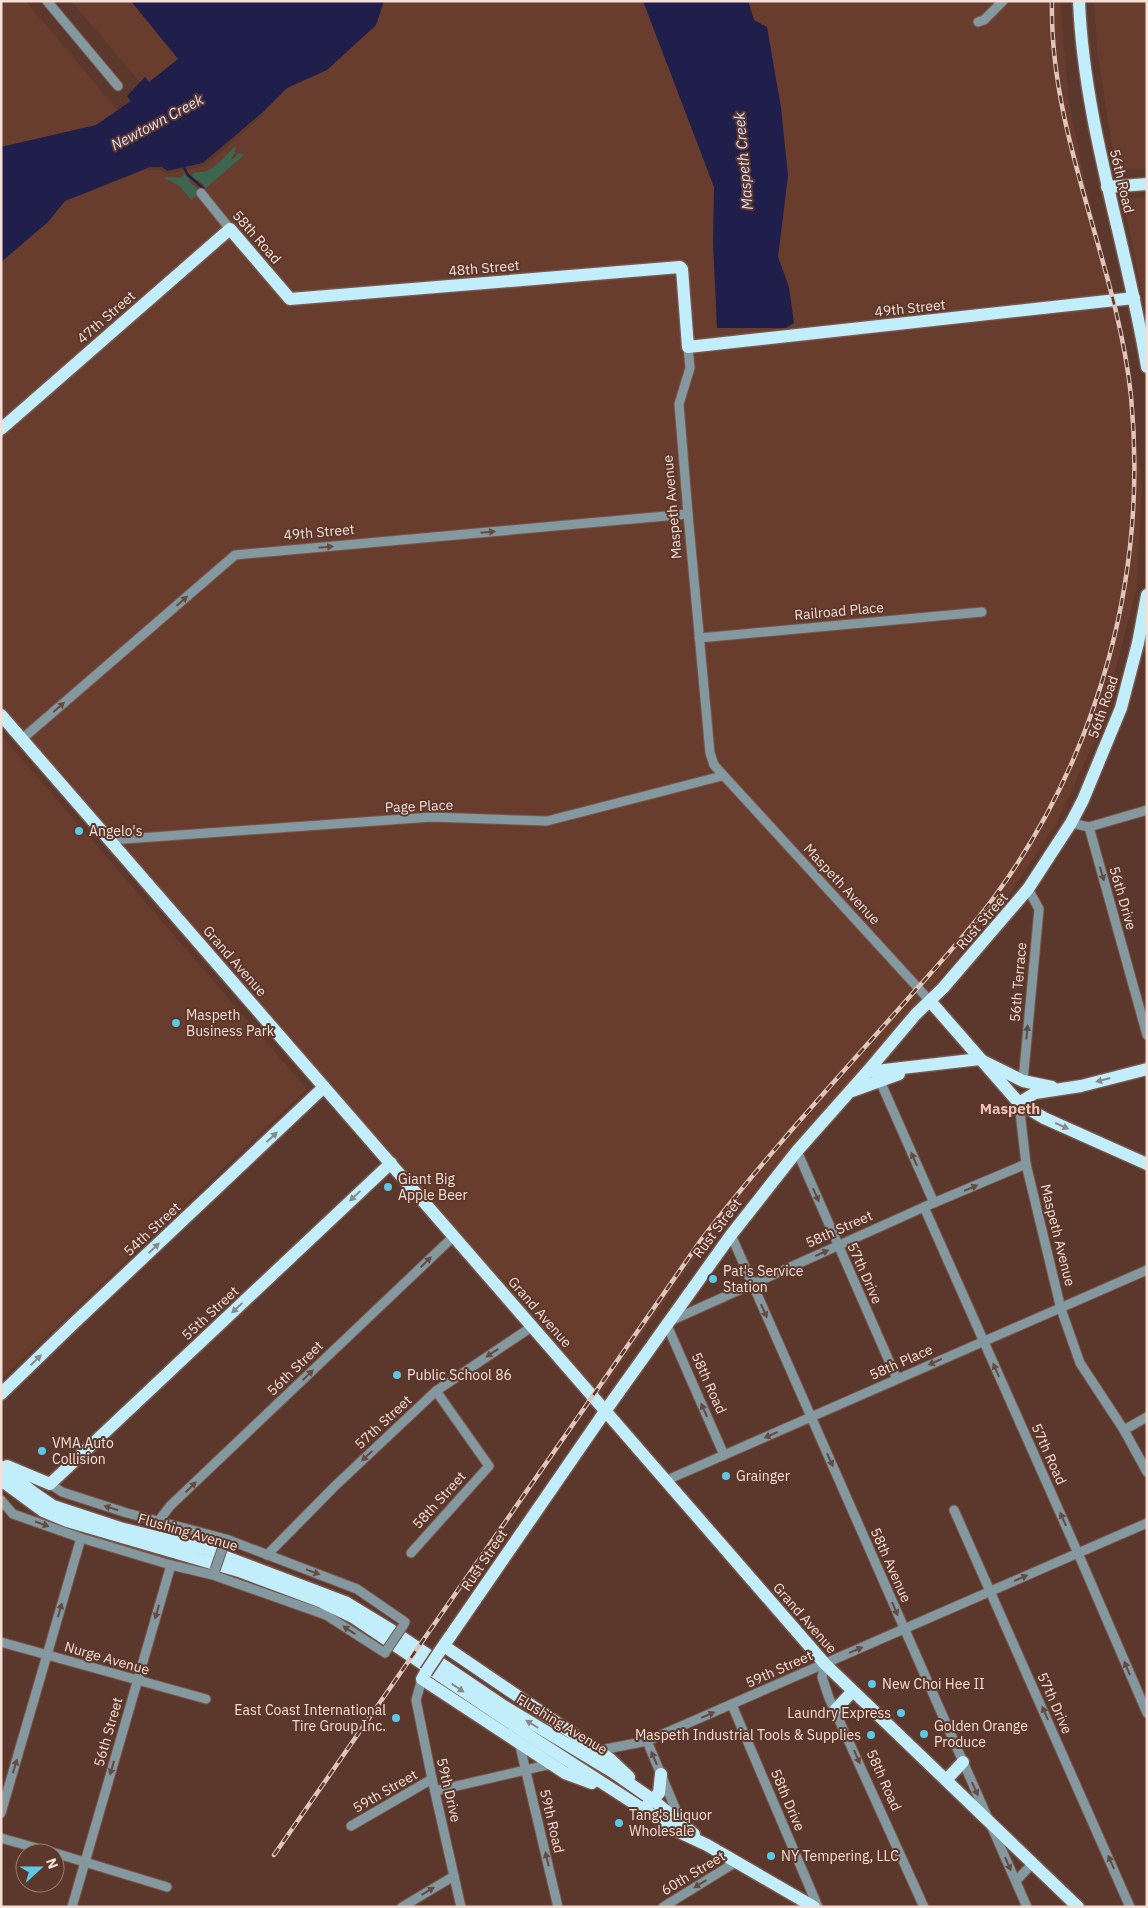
<svg xmlns="http://www.w3.org/2000/svg" width="1148" height="1908" viewBox="0 0 1148 1908" font-family="'IBM Plex Sans',sans-serif">
  <style>
    .built { fill: #693d2e }
    .green { fill: #3c6650 }
    .water { fill: #201f4c }
    .pier { fill: #5c372b }
    .lines { fill: none; stroke-linecap: round; stroke-linejoin: round }
    .stream { stroke: #201f4c; stroke-width: 2.5 }
    .minor-casing { stroke: #78554a; stroke-width: 11 }
    .major-casing { stroke: #78554a; stroke-width: 15 }
    .minor { stroke: #83989f; stroke-width: 9 }
    .major { stroke: #c2edfb; stroke-width: 12 }
    .rail-casing { stroke: #dfc6bd; stroke-width: 4.5 }
    .rail { stroke: #5c372b; stroke-width: 2.5; stroke-dasharray: 8; stroke-linecap: butt }
    .minor-bridge-casing { stroke: #78554a; stroke-width: 11; stroke-linecap: butt }
    .major-bridge-casing { stroke: #78554a; stroke-width: 15; stroke-linecap: butt }
    .minor-bridge { stroke: #83989f; stroke-width: 9 }
    .major-bridge { stroke: #c2edfb; stroke-width: 12 }
    .oneway { fill: #644a42 }
    .oneway2 { fill: #8a8989 }
    .poi-dot { fill: #5cc7e7; stroke: #5c372b; stroke-width: 2 }
    .labels { text-anchor: middle; dominant-baseline: central; stroke-width: 4; stroke-linejoin: round; paint-order: stroke }
    .street-label { font-size: 14px; fill: #f6dfd7; stroke: #5c372b }
    .poi-label { font-size: 14px; fill: #f6dfd7; stroke: #5c372b; text-anchor: start }
    .water-label { font-size: 15px; font-style: italic; fill: #dadeff; stroke: #5c372b }
    .neighbourhood-label { font-size: 15px; font-weight: bold; fill: #eec1b1; stroke: #5c372b }
  </style>
  <rect width="100%" height="100%" fill="#5c372b"/>
  <g class="built">
    <path d="M1,1H26L118,111L96,125L1,147Z"/>
    <path d="M71,1H131L178,59L149,83L140,82Z"/>
    <path d="M384,1H643L714,187L717,328H786L789,287L778,257L788,176L781,108L767,28L754,20L748,1H1060L1069,103L1110,302L1114,301L1125,356L1142,484L1137,587L1100,729L1057,822L1002,906L689,1266L597,1400L1,715V262L48,222L65,201L151,167L176,170L188,165L204,163L263,112L287,88L327,70L376,25Z"/>
    <path d="M1094,1H1147V168L1116,170L1097,50Z"/>
    <path d="M1147,197V317L1123,199Z"/>
    <path d="M1,735L307,1089L1,1379Z"/>
  </g>
  <g class="green">
    <path d="M235,146V153L231,158L233,159L239,153L244,155L206,188L200,181C196,180 192,178 192,174C197,171 202,173 207,171C218,166 227,154 235,146Z"/>
    <path d="M184,174L188,177L191,184L194,185L200,193L191,200C183,190 177,182 165,179L166,177L181,178Z"/>
  </g>
  <g class="water">
    <path d="M131,1H384L376,25L327,70L287,88L263,112L203,163L167,171L162,167H150L65,201L48,222L1,262V147L96,125L131,101L127,96L145,77L149,82L178,59Z"/>
    <path d="M643,1H748L754,20L767,27L781,108L788,176L778,257L789,287L794,323L786,328H717L713,243L714,187Z"/>
  </g>
  <path class="pier" d="M263,112V115L205,166L167,174L161,170H151L143,173L151,167H162L167,171L203,163Z"/>
  <g class="lines">
    <path class="stream" d="M183,166L188,175L203,188L202,192"/>
    <g class="minor-casing">
      <g id="minor">
        <path d="M47,1L118,86"/>
        <path d="M978,22L984,20L1003,1"/>
        <path d="M201,193L230,229"/>
        <path d="M688,347L690,368L679,404L688,514L710,753L714,765L930,1001"/>
        <path d="M699,638L982,612"/>
        <path d="M22,739L235,555L688,514"/>
        <path d="M1071,823L1089,827L1147,810"/>
        <path d="M1089,827L1147,1035"/>
        <path d="M111,840L432,817L547,821L722,776"/>
        <path d="M880,1081L934,1203"/>
        <path d="M1023,1081L1039,909L1028,889"/>
        <path d="M1019,1103L1026,1164L1061,1309L1080,1363L1124,1430L1147,1472"/>
        <path d="M797,1151L897,1379"/>
        <path d="M924,1207L1081,1560L1147,1713"/>
        <path d="M731,1235L1027,1907"/>
        <path d="M1124,1430L1147,1417"/>
        <path d="M724,1455L666,1323L924,1207L1026,1164"/>
        <path d="M667,1480L1147,1270"/>
        <path d="M50,1484L62,1492L127,1513L226,1539L357,1589L405,1622L403,1626"/>
        <path d="M1,1500L13,1514L81,1538L171,1565L213,1575L326,1615L385,1653L388,1648"/>
        <path d="M954,1510L1130,1907"/>
        <path d="M158,1522L170,1506L454,1236"/>
        <path d="M411,1553L489,1466L436,1391"/>
        <path d="M267,1555L335,1486L436,1391L533,1326"/>
        <path d="M1,1642L206,1699"/>
        <path d="M825,1664L822,1677L829,1698L924,1907"/>
        <path d="M422,1679L416,1700L432,1779L461,1907"/>
        <path d="M732,1705L818,1907"/>
        <path d="M647,1741L681,1822"/>
        <path d="M519,1742L558,1907"/>
        <path d="M596,1751L647,1741L1147,1523"/>
        <path d="M435,1791L551,1764"/>
        <path d="M1,1813L81,1538"/>
        <path d="M351,1826L432,1779"/>
        <path d="M1,1838L54,1853"/>
        <path d="M55,1853L167,1887"/>
        <path d="M1016,1881L1033,1863"/>
        <path d="M72,1907L171,1565"/>
        <path d="M402,1907L454,1876"/>
        <path d="M663,1907L736,1862"/>
      </g>
    </g>
    <g class="major-casing">
      <g id="major">
        <path d="M1079,1C1084,126 1127,244 1147,367"/>
        <path d="M1107,187L1147,184"/>
        <path d="M1,429L230,229L290,299L680,267L682,269L688,347L1134,298"/>
        <path d="M1,715L825,1664L1078,1907"/>
        <path d="M930,1001L1019,1103L1044,1118L1147,1164"/>
        <path d="M985,1062L1023,1081L1052,1087"/>
        <path d="M867,1072L980,1059"/>
        <path d="M852,1091L899,1074"/>
        <path d="M1019,1103L1035,1093L1081,1086L1147,1069"/>
        <path d="M1,1394L72,1325L324,1087"/>
        <path d="M7,1466L50,1484L391,1163"/>
        <path d="M1,1467L34,1493L53,1506L120,1528L205,1549L345,1602L391,1630L505,1707L613,1772L653,1800L694,1834"/>
        <path d="M1,1480L43,1511L67,1521L239,1571L322,1602L353,1617L536,1740L677,1831L707,1845L814,1907"/>
        <path d="M444,1646L610,1759L629,1777"/>
        <path d="M440,1651L606,1410L731,1235L797,1151L867,1072L916,1014L943,988L1028,889L1071,823L1083,800L1121,708L1138,643L1147,595"/>
        <path d="M426,1672L422,1679L565,1773L592,1783"/>
        <path d="M836,1709L853,1691"/>
        <path d="M946,1780L963,1762"/>
        <path d="M648,1804L659,1793L661,1774"/>
      </g>
    </g>
    <use href="#minor" class="minor"/>
    <use href="#major" class="major"/>
    <g class="rail-casing">
      <path id="rail" d="M274,1855L701,1240C765,1157 836,1080 905,1002C936,967 968,933 995,896C1100,752 1148,573 1131,396C1117,262 1049,137 1052,1"/>
    </g>
    <use href="#rail" class="rail"/>
    <g class="minor-bridge-casing">
      <g id="minor-bridge">
        <path d="M215,1570L224,1544"/>
        <path d="M388,1648L403,1626"/>
      </g>
    </g>
    <g class="major-bridge-casing">
      <path id="major-bridge" d="M426,1672L440,1651"/>
    </g>
    <use href="#minor-bridge" class="minor-bridge"/>
    <use href="#major-bridge" class="major-bridge"/>
  </g>
  <defs><path id="oneway-solid" d="M-6-.8H1V-3.2L6.5 0L1 3.2V.8H-6Z" transform="scale(1.25)"/></defs>
  <g class="oneway">
    <use href="#oneway-solid" transform="translate(488 532) rotate(-5)"/>
    <use href="#oneway-solid" transform="translate(326 547) rotate(-5)"/>
    <use href="#oneway-solid" transform="translate(182 601) rotate(-42)"/>
    <use href="#oneway-solid" transform="translate(59 707) rotate(-41)"/>
    <use href="#oneway-solid" transform="translate(1102 874) rotate(74)"/>
    <use href="#oneway-solid" transform="translate(1027 1032) rotate(-85)"/>
    <use href="#oneway-solid" transform="translate(914 1159) rotate(-114)"/>
    <use href="#oneway-solid" transform="translate(971 1188) rotate(-23)"/>
    <use href="#oneway-solid" transform="translate(816 1195) rotate(66)"/>
    <use href="#oneway-solid" transform="translate(822 1253) rotate(-24)"/>
    <use href="#oneway-solid" transform="translate(426 1262) rotate(-44)"/>
    <use href="#oneway-solid" transform="translate(764 1311) rotate(66)"/>
    <use href="#oneway-solid" transform="translate(492 1353) rotate(146)"/>
    <use href="#oneway-solid" transform="translate(935 1362) rotate(156)"/>
    <use href="#oneway-solid" transform="translate(996 1370) rotate(-114)"/>
    <use href="#oneway-solid" transform="translate(308 1375) rotate(-44)"/>
    <use href="#oneway-solid" transform="translate(704 1410) rotate(-114)"/>
    <use href="#oneway-solid" transform="translate(771 1435) rotate(156)"/>
    <use href="#oneway-solid" transform="translate(367 1456) rotate(137)"/>
    <use href="#oneway-solid" transform="translate(830 1460) rotate(66)"/>
    <use href="#oneway-solid" transform="translate(191 1487) rotate(-44)"/>
    <use href="#oneway-solid" transform="translate(111 1508) rotate(-162)"/>
    <use href="#oneway-solid" transform="translate(1063 1519) rotate(-114)"/>
    <use href="#oneway-solid" transform="translate(42 1524) rotate(19)"/>
    <use href="#oneway-solid" transform="translate(313 1572) rotate(20)"/>
    <use href="#oneway-solid" transform="translate(1021 1578) rotate(-24)"/>
    <use href="#oneway-solid" transform="translate(895 1609) rotate(66)"/>
    <use href="#oneway-solid" transform="translate(60 1610) rotate(-74)"/>
    <use href="#oneway-solid" transform="translate(157 1612) rotate(106)"/>
    <use href="#oneway-solid" transform="translate(349 1630) rotate(-147)"/>
    <use href="#oneway-solid" transform="translate(856 1650) rotate(-23)"/>
    <use href="#oneway-solid" transform="translate(1127 1668) rotate(-113)"/>
    <use href="#oneway-solid" transform="translate(1045 1713) rotate(-114)"/>
    <use href="#oneway-solid" transform="translate(708 1715) rotate(-23)"/>
    <use href="#oneway-solid" transform="translate(857 1757) rotate(66)"/>
    <use href="#oneway-solid" transform="translate(654 1758) rotate(-113)"/>
    <use href="#oneway-solid" transform="translate(15 1766) rotate(-74)"/>
    <use href="#oneway-solid" transform="translate(112 1768) rotate(106)"/>
    <use href="#oneway-solid" transform="translate(975 1789) rotate(66)"/>
    <use href="#oneway-solid" transform="translate(547 1859) rotate(-103)"/>
    <use href="#oneway-solid" transform="translate(1111 1862) rotate(-114)"/>
    <use href="#oneway-solid" transform="translate(1008 1864) rotate(66)"/>
    <use href="#oneway-solid" transform="translate(700 1884) rotate(149)"/>
    <use href="#oneway-solid" transform="translate(428 1891) rotate(-31)"/>
  </g>
  <g class="oneway2">
    <use href="#oneway-solid" transform="translate(1103 1080) rotate(165)"/>
    <use href="#oneway-solid" transform="translate(1062 1126) rotate(24)"/>
    <use href="#oneway-solid" transform="translate(272 1137) rotate(-43)"/>
    <use href="#oneway-solid" transform="translate(355 1196) rotate(137)"/>
    <use href="#oneway-solid" transform="translate(154 1248) rotate(-43)"/>
    <use href="#oneway-solid" transform="translate(237 1308) rotate(137)"/>
    <use href="#oneway-solid" transform="translate(36 1360) rotate(-44)"/>
    <use href="#oneway-solid" transform="translate(458 1688) rotate(34)"/>
    <use href="#oneway-solid" transform="translate(532 1724) rotate(-148)"/>
  </g>
  <g class="poi-dot">
    <circle cx="79" cy="831" r="5"/>
    <circle cx="176" cy="1023" r="5"/>
    <circle cx="388" cy="1187" r="5"/>
    <circle cx="713" cy="1279" r="5"/>
    <circle cx="397" cy="1375" r="5"/>
    <circle cx="42" cy="1451" r="5"/>
    <circle cx="726" cy="1476" r="5"/>
    <circle cx="872" cy="1684" r="5"/>
    <circle cx="901" cy="1713" r="5"/>
    <circle cx="396" cy="1718" r="5"/>
    <circle cx="924" cy="1734" r="5"/>
    <circle cx="871" cy="1735" r="5"/>
    <circle cx="619" cy="1823" r="5"/>
    <circle cx="771" cy="1856" r="5"/>
  </g>
  <g class="labels">
    <g class="street-label">
      <text transform="translate(1122 181) rotate(77)">56th Road</text>
      <text transform="translate(257 237) rotate(49)">58th Road</text>
      <text transform="translate(484 268) rotate(-5)">48th Street</text>
      <text transform="translate(910 308) rotate(-6)">49th Street</text>
      <text transform="translate(106 317) rotate(-41)">47th Street</text>
      <text transform="translate(672 507) rotate(-95)">Maspeth Avenue</text>
      <text transform="translate(319 532) rotate(-5)">49th Street</text>
      <text transform="translate(839 611) rotate(-5)">Railroad Place</text>
      <text transform="translate(1103 707) rotate(-71)">56th Road</text>
      <text transform="translate(419 806) rotate(-2)">Page Place</text>
      <text transform="translate(842 884) rotate(47)">Maspeth Avenue</text>
      <text transform="translate(1123 898) rotate(74)">56th Drive</text>
      <text transform="translate(982 921) rotate(-49)">Rust Street</text>
      <text transform="translate(235 961) rotate(49)">Grand Avenue</text>
      <text transform="translate(1018 982) rotate(-85)">56th Terrace</text>
      <text transform="translate(717 1228) rotate(-53)">Rust Street</text>
      <text transform="translate(152 1229) rotate(-43)">54th Street</text>
      <text transform="translate(839 1229) rotate(-24)">58th Street</text>
      <text transform="translate(1058 1235) rotate(76)">Maspeth Avenue</text>
      <text transform="translate(865 1273) rotate(66)">57th Drive</text>
      <text transform="translate(540 1312) rotate(49)">Grand Avenue</text>
      <text transform="translate(210 1313) rotate(-43)">55th Street</text>
      <text transform="translate(901 1362) rotate(-24)">58th Place</text>
      <text transform="translate(295 1368) rotate(-44)">56th Street</text>
      <text transform="translate(709 1383) rotate(66)">58th Road</text>
      <text transform="translate(383 1422) rotate(-43)">57th Street</text>
      <text transform="translate(1049 1454) rotate(66)">57th Road</text>
      <text transform="translate(439 1500) rotate(-48)">58th Street</text>
      <text transform="translate(188 1532) rotate(16)">Flushing Avenue</text>
      <text transform="translate(484 1560) rotate(-56)">Rust Street</text>
      <text transform="translate(891 1565) rotate(66)">58th Avenue</text>
      <text transform="translate(805 1618) rotate(49)">Grand Avenue</text>
      <text transform="translate(107 1658) rotate(16)">Nurge Avenue</text>
      <text transform="translate(779 1669) rotate(-24)">59th Street</text>
      <text transform="translate(1055 1703) rotate(66)">57th Drive</text>
      <text transform="translate(562 1724) rotate(31)">Flushing Avenue</text>
      <text transform="translate(108 1732) rotate(-74)">56th Street</text>
      <text transform="translate(884 1780) rotate(66)">58th Road</text>
      <text transform="translate(449 1790) rotate(77)">59th Drive</text>
      <text transform="translate(385 1791) rotate(-30)">59th Street</text>
      <text transform="translate(788 1800) rotate(67)">58th Drive</text>
      <text transform="translate(552 1821) rotate(77)">59th Road</text>
      <text transform="translate(693 1873) rotate(-31)">60th Street</text>
    </g>
    <g class="poi-label">
      <text x="89" y="831">Angelo's</text>
      <text x="186" y="1015">Maspeth<tspan x="186" dy="16">Business Park</tspan></text>
      <text x="398" y="1179">Giant Big<tspan x="398" dy="16">Apple Beer</tspan></text>
      <text x="723" y="1271">Pat's Service<tspan x="723" dy="16">Station</tspan></text>
      <text x="407" y="1375">Public School 86</text>
      <text x="52" y="1443">VMA Auto<tspan x="52" dy="16">Collision</tspan></text>
      <text x="736" y="1476">Grainger</text>
      <text x="882" y="1684">New Choi Hee II</text>
      <text x="386" y="1710" text-anchor="end">East Coast International<tspan x="386" dy="16">Tire Group Inc.</tspan></text>
      <text x="891" y="1713" text-anchor="end">Laundry Express</text>
      <text x="934" y="1726">Golden Orange<tspan x="934" dy="16">Produce</tspan></text>
      <text x="861" y="1735" text-anchor="end">Maspeth Industrial Tools &amp; Supplies</text>
      <text x="629" y="1815">Tang's Liquor<tspan x="629" dy="16">Wholesale</tspan></text>
      <text x="781" y="1856">NY Tempering, LLC</text>
    </g>
    <g class="water-label">
      <text transform="translate(157 122) rotate(-28)">Newtown Creek</text>
      <text transform="translate(743 161) rotate(-95)">Maspeth Creek</text>
    </g>
    <g class="neighbourhood-label">
      <text x="1010" y="1108">Maspeth</text>
    </g>
  </g>
  <rect width="1148" height="1908" fill="none" stroke="#f6dfd7" stroke-width="5"/>
  <g transform="translate(40 1868) rotate(69)"><circle r="24" fill="#5c372b" stroke="#9a7a70"/>
  <path d="M0-4L9 19L0 12L-9 19Z" fill="#5cc7e7"/>
  <text y="-8" font-size="14" font-weight="bold" text-anchor="middle" fill="#f6dfd7">N</text>
  </g>
</svg>
